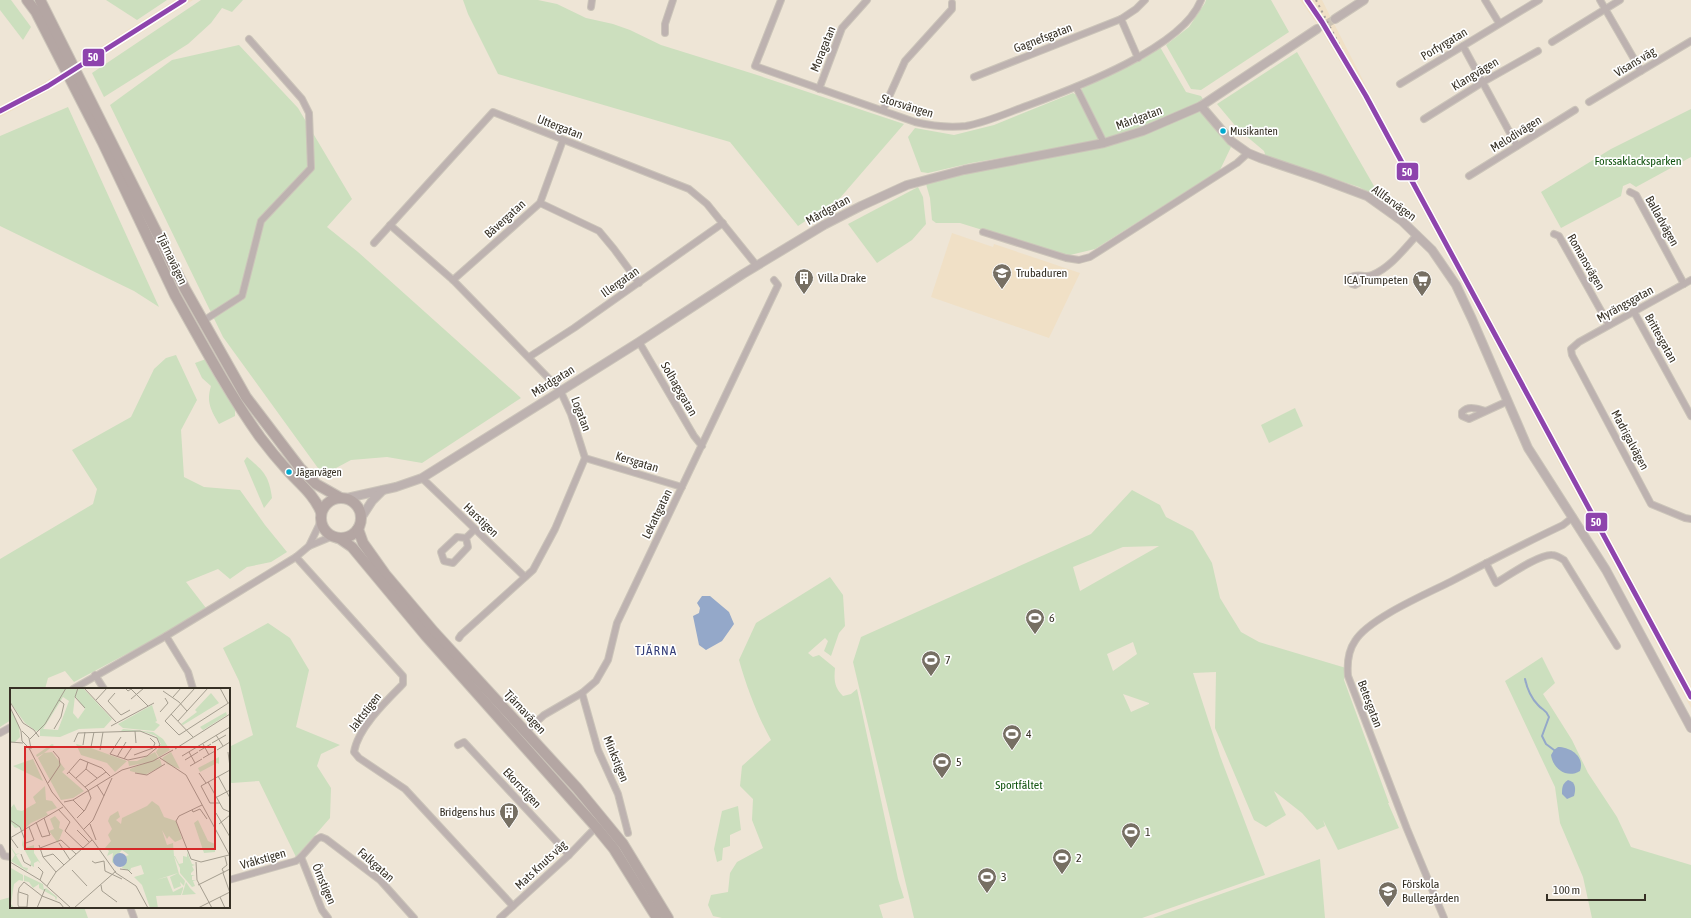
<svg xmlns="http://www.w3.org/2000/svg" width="1691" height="918" viewBox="0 0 1691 918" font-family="'Asap Condensed',sans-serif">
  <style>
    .built { fill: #f0e0c6 }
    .green { fill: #ccdfbe; fill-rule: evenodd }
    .water { fill: #94a8c9 }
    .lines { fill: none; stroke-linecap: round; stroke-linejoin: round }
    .stream { stroke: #94a8c9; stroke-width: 2 }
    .tertiary-tunnel { stroke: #c9c1b3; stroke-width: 8; stroke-dasharray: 8 4; stroke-linecap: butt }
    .minor-casing { stroke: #cbc4b9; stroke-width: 8 }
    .tertiary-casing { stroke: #cbc4b9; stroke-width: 10 }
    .trunk-casing { stroke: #cbc4b9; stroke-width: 12 }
    .minor { stroke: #bdb2b0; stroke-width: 6 }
    .tertiary { stroke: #bdb2b0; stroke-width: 8 }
    .trunk { stroke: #b4a6a3; stroke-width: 10 }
    .rail { stroke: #aca39d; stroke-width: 2; stroke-dasharray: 2 4; stroke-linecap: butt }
    .rail-1-casing { stroke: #fff; stroke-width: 8 }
    .rail-1 { stroke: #8e44ad; stroke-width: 5 }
    .bus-dot { fill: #00a9ce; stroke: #fff; stroke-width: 1.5 }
    .labels { text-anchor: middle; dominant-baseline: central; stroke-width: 3.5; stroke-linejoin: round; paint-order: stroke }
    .bus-label { font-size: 11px; fill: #363025; stroke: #fff; text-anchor: start }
    .street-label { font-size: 12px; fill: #363025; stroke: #fff }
    .park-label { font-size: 12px; fill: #11530f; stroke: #fff }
    .poi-label { font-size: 12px; fill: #363025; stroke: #fff; text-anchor: start }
    .neighbourhood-label { font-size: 13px; letter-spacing: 1px; fill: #353f7a; stroke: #fff }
    .inset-road { fill: none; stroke: #a49d8f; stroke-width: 1 }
    .view { fill: #d62828; fill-opacity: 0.15; stroke: #d62828; stroke-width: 2 }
    .inset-edge { fill: none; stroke: #363025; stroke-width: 2 }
    .line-badge { stroke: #fff; stroke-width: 1.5 }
    .badge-label { font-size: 11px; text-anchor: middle; font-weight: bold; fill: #fff }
  </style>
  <rect width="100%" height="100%" fill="#eee5d6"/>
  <g class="built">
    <path d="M175,0H193L50,90L0,117V106L45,82Z"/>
    <path d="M1300,0H1322L1370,94L1691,687V708L1362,98L1318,25Z"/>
    <path d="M952,233L993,247L994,244L1080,273L1049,338L931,297Z"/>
  </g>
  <g class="green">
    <path d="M0,0H11L31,27L23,40L0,10Z"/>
    <path d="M106,0H167L137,20Z"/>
    <path d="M201,0H243L232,12L222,8L211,23L188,44L104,97L92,73Z"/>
    <path d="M463,0H538L557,4L586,18L613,24L630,30L661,45L754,74L904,124L840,198L798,226L730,142L498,74L468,14Z"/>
    <path d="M1206,0H1271L1289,32L1201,90L1191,89L1166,45L1189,27L1205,3Z"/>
    <path d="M239,45L298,108L352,199L327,227L358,252L521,398L422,463L387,457L351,460L323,475L223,337L110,105L172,60Z"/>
    <path d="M1160,47L1186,92L1201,96L1204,101L1143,129L1107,139L1103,135L1081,92L1083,87L1143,59Z"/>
    <path d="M1297,52L1382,200L1359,187L1266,157L1264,151L1238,129L1217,104Z"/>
    <path d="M1073,93L1078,96L1099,138L1096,142L971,163L928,173L921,172L908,137L915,128L954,135L994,125Z"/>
    <path d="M68,107L159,307L134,291L0,226V136Z"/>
    <path d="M1200,109L1231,147L1220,170L1095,249L1066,256L960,223H936L932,220L930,198L926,184L972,172L1103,146Z"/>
    <path d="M1691,109V157L1636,187L1630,183L1623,186L1621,196L1561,228L1541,192L1611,149Z"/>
    <path d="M918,187L923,197L926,224L912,240L877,263L848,224Z"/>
    <path d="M176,355L197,400L181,430L184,477L204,487L240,490L265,525L287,552L271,562L247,567L230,579L218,569L186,582L206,608L175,628L74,682L65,671L48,678L45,689H11V720L0,727V559L93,504L97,489L72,450L131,417L154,369L166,358Z"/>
    <path d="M206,359L235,407V416L219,424C211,410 206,402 211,386L202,378L195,363Z"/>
    <path d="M1295,408L1303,426L1269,443L1261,425Z"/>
    <path d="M247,457C264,471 269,476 272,498L264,508L244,461Z"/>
    <path d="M1132,490L1160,505L1166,517L1193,531L1212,563L1220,598L1241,632L1259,642L1346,668L1344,680L1389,803H1388L1399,828L1338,850L1323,820L1325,826L1317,830L1302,813L1274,791L1286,815L1266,827L1254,820L1215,728L1216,672L1193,673L1220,756L1265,875L1142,918H914L853,662L861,637L1091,534ZM1159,546L1080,591L1073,567L1123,547ZM1133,642L1137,654L1113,671L1107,654ZM1123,694L1149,703V704L1131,712Z"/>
    <path d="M830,577L843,595L845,626L839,633L831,656L824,651L828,641L825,638L808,653L813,657L819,655L835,668C834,680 834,687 843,696L851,694L857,689L898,879L904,898L879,905L883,918H722L713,916L708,905L711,895L728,892L730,873L737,862L763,848L752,820L753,799L740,786L742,766L771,740C757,715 747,688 739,660L756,623Z"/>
    <path d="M268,623L290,638L309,670L296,727L340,745L321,754L317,766L331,788L330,818L296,857L259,781L232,783L229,782V747L253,735L239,681L223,648Z"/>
    <path d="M1542,657L1555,683L1543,694L1572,740L1588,773L1617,817L1631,847L1691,865V918H1592L1583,877L1560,823L1555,787L1505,681Z"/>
    <path d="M738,806L741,830L730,835V846L723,848L722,860L717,862L714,849L722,811Z"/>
    <path d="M1320,859L1325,918H1153Z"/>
    <path d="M11,897V907H84L88,918H0V900Z"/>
  </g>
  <g class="water">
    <path d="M702,596H710L729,612L734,624L722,641L706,650L699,645L693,616L699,613L700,608L697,603Z"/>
    <path d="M1558,747C1571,747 1585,757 1580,771C1567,779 1553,769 1551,755L1554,750Z"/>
    <path d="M1568,780C1576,782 1576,789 1574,796L1567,799L1562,794C1562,788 1562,784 1568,780Z"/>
  </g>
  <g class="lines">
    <path class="stream" d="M1525,679C1527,688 1532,699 1538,705C1543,711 1546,709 1549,717L1542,736L1546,744L1554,750"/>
    <path class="tertiary-tunnel" d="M1317,29L1335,19"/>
    <g class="minor-casing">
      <g id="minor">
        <path d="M781,0L755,66L915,122C932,126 948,128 966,126C988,122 1009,112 1029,105C1075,88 1183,48 1201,0"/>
        <path d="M1485,0L1499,23"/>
        <path d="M1600,0L1641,71"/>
        <path d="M591,7L592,0"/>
        <path d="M1121,19L1138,58"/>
        <path d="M665,33V24L673,0"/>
        <path d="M1552,42L1620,0"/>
        <path d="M1463,46L1517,146"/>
        <path d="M974,77L1121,19L1136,9L1145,0"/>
        <path d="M1400,84L1539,0"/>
        <path d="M1076,87L1104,143"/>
        <path d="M819,89L842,28L867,0"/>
        <path d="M1589,102L1691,41"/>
        <path d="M883,110L905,61L952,9V3"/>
        <path d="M1424,119L1483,82L1538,51"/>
        <path d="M1469,176L1575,110"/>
        <path d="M1630,192L1636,195L1684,284"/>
        <path d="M540,203L599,231L614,249L639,283"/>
        <path d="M390,225L453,280L560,390L571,414L585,458L555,529L533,570L461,635L459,638"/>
        <path d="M983,232L1066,258L1079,260L1090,257L1237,163L1248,153"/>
        <path d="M1554,234L1559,236L1609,325"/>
        <path d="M374,243L493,112L689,189L707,204L757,266"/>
        <path d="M1371,276L1355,285L1352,284L1351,277C1358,273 1365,278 1372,275C1390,268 1405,248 1417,235"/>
        <path d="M453,280L540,203L563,140"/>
        <path d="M1691,280L1579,342L1571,349L1572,355L1651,504L1685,518L1691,519"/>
        <path d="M1634,312L1691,416"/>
        <path d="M203,321L242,296L261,221L311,168L309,113L302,99L249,39"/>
        <path d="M639,342L694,436L702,446"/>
        <path d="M529,357L574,328L723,223"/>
        <path d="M1486,411C1477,409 1469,405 1462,412V416L1469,419L1508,401"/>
        <path d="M585,458L682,487"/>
        <path d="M422,478L525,577"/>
        <path d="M466,538L468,547L453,563L444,561L441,552L457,537L466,538L475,529"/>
        <path d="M309,546L321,521"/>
        <path d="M296,557L403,676V684C386,701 358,728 354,752L359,758L405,789L513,906"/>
        <path d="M1486,563L1496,583C1508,576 1539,554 1552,555C1557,555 1560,558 1564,560L1617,646"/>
        <path d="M166,636L188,672L193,689"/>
        <path d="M95,675L104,689"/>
        <path d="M73,689L166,636L237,593L296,557L309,546L333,536"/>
        <path d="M582,693L598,750L618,794L628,833"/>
        <path d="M525,732L544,715L582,693L596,681L608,660L617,623L778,285L774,280"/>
        <path d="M0,733L11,727"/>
        <path d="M458,745L464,742L569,855"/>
        <path d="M0,848L4,856L11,857"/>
        <path d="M301,857L322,910L328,918"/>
        <path d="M229,880L296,861L301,857L317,839L321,837L326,839L380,880L414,918"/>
        <path d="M130,907L134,918"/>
        <path d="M500,918L569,855L596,827"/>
        <path d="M1444,918L1407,829L1348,676C1347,664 1348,651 1355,641C1368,619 1426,594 1450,582C1488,562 1525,543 1563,525L1573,517"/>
      </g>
    </g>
    <g class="tertiary-casing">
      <g id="tertiary">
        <path d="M1335,19L1364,0"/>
        <path d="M1201,106L1231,141L1248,153L1260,158L1319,178L1367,196L1402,221L1432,250L1456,285L1472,319L1528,448L1606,570L1691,728"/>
        <path d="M347,498L396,487L422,478L639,342L743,274L824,225L861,206L907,185L964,170L1104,143L1143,131L1201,106L1317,29"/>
        <path d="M361,518L372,501L383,490"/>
      </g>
    </g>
    <g class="trunk-casing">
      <g id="trunk">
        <path d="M27,0L36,12L103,143L175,295C202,343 228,392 260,437C269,449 279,461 289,472C301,485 314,495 321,512"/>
        <path d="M40,0L185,289L246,397L300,468L316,484L339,497"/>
        <circle cx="341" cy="518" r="20"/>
        <path d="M358,529L363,543L385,574L434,632L577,788L623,844L668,918"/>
        <path d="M339,538L352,547L426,636L596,827L614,849L657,918"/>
      </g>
    </g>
    <use href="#minor" class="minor"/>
    <use href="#tertiary" class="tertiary"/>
    <use href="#trunk" class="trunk"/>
    <path class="rail" d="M1316,0L1366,96"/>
    <g class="rail-1-casing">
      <g id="rail-1">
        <path d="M1307,0L1322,22L1366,96L1691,697"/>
        <path d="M0,111L48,86L184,0"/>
      </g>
    </g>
    <use href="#rail-1" class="rail-1"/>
  </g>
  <defs>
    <g id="school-pin" transform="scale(1)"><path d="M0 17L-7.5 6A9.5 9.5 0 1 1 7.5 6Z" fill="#766f63" stroke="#fff"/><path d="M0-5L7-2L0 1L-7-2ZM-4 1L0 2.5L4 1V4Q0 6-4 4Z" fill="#fff"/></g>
    <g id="building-pin" transform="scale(1)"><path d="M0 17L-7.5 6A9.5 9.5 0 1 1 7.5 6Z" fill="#766f63" stroke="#fff"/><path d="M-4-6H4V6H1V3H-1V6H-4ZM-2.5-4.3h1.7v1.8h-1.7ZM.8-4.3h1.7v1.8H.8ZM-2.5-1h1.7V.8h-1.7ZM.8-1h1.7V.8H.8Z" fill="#fff"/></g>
    <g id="supermarket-pin" transform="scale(1)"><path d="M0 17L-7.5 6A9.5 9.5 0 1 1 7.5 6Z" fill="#766f63" stroke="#fff"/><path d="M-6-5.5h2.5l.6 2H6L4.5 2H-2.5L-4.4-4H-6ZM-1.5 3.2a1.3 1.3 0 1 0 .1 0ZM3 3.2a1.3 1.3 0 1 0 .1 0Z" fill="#fff"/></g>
    <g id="stadium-pin" transform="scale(1)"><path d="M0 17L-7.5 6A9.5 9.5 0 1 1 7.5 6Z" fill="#766f63" stroke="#fff"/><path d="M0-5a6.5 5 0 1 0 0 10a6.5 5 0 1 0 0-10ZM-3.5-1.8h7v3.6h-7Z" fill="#fff"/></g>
  </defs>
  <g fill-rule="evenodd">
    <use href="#school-pin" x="1002" y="273"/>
    <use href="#building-pin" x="804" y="278"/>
    <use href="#supermarket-pin" x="1422" y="280"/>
    <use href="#stadium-pin" x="1035" y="618"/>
    <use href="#stadium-pin" x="931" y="660"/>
    <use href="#stadium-pin" x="1012" y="734"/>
    <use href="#stadium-pin" x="942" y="762"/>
    <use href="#building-pin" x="509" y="812"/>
    <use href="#stadium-pin" x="1131" y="832"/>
    <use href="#stadium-pin" x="1062" y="858"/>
    <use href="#stadium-pin" x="987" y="877"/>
    <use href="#school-pin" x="1388" y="891"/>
  </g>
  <g class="bus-dot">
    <circle cx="1223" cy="131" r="3.5"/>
    <circle cx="289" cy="472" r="3.5"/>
  </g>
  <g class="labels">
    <g class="bus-label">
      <text x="1230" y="131">Musikanten</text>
      <text x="296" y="472">Jägarvägen</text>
    </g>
    <g class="street-label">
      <text transform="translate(1043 38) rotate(-21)">Gagnefsgatan</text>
      <text transform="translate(1444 44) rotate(-31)">Porfyrgatan</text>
      <text transform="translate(823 49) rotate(-68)">Moragatan</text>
      <text transform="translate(1635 62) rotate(-31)">Visans väg</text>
      <text transform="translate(1475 74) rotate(-31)">Klangvägen</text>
      <text transform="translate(907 106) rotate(17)">Storsvängen</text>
      <text transform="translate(1139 118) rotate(-20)">Mårdgatan</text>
      <text transform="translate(560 127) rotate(21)">Uttergatan</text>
      <text transform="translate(1516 134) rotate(-32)">Melodivägen</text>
      <text transform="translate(1394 203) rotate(36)">Allfarvägen</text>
      <text transform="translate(828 210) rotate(-29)">Mårdgatan</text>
      <text transform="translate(505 219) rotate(-42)">Bävergatan</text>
      <text transform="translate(1662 221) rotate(61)">Balladvägen</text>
      <text transform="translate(172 259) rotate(65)">Tjärnavägen</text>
      <text transform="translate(1586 262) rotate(60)">Romansvägen</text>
      <text transform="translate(620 282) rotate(-35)">Illergatan</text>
      <text transform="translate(1625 304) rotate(-29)">Myrängsgatan</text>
      <text transform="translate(1661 338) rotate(61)">Brittesgatan</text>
      <text transform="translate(553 381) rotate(-32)">Mårdgatan</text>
      <text transform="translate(679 389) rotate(60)">Solhagsgatan</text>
      <text transform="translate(581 414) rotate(69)">Logatan</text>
      <text transform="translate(1630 440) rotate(62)">Madrigalvägen</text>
      <text transform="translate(637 462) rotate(17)">Kersgatan</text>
      <text transform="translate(657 514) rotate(-64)">Lekattgatan</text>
      <text transform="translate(481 520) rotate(44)">Harstigen</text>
      <text transform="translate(1370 704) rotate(69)">Betesgatan</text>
      <text transform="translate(365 712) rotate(-53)">Jaktstigen</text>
      <text transform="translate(525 712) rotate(47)">Tjärnavägen</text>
      <text transform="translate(616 759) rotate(68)">Minkstigen</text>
      <text transform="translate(522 788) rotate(47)">Ekorrstigen</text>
      <text transform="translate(263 859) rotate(-16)">Vråkstigen</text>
      <text transform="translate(376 865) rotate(41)">Falkgatan</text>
      <text transform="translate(541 865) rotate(-43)">Mats Knuts väg</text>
      <text transform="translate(324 884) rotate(67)">Örnstigen</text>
    </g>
    <g class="park-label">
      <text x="1638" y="161">Forssaklacksparken</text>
      <text x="1019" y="785">Sportfältet</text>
    </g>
    <g class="poi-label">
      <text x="1016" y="273">Trubaduren</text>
      <text x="818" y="278">Villa Drake</text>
      <text x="1408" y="280" text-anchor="end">ICA Trumpeten</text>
      <text x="1049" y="618">6</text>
      <text x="945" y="660">7</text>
      <text x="1026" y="734">4</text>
      <text x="956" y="762">5</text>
      <text x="495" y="812" text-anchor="end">Bridgens hus</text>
      <text x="1145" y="832">1</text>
      <text x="1076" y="858">2</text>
      <text x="1001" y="877">3</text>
      <text x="1402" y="884">Förskola<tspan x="1402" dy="14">Bullergården</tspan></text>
    </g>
    <g class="neighbourhood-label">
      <text x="656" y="650">TJÄRNA</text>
    </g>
  </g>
  <g transform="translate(10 688)">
    <rect width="220" height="220" fill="#eee5d6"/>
    <path d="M0,0H73L102,31L94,40L69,41L50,49L30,48V42L26,43L15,35L0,14ZM65,8L75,21L68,31L63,25ZM53,9L59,13L48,42L33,41ZM201,5L209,15L173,37L171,36L187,24L185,22ZM142,17L147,33L145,34L150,37L144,43L113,40L108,36ZM0,20L9,38L10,49L5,54H0ZM216,24L217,27L193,42L190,39ZM113,41L143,44L153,51L160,62L149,69L146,64L151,56L146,48L135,44L111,43ZM42,56L44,57L34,65L42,64L55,81L52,84L74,103L63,110L51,112L28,70L34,65L27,69L26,67ZM66,56L78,59L117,73L105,84L97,75L71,67ZM145,64L148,69L146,72L150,71L152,78L135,87L120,83V81L135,75L119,78L118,73H127ZM161,64L170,81L157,76L152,70ZM209,69V76L207,75L190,84L188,80ZM23,71L33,93L3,78ZM35,98L36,112L42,113L47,120L36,124L38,127L21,135L12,143L10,139L5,140L0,134V121L4,116L7,122L12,123L26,115L23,109ZM142,113L149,118L154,129L166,133L172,151L165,154L159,148L157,151L152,142L157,157L163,155L164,168H165L169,176L173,175V168L177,169V164L182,176L185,177L182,178L184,182L181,185V187H185L182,188V192H186L183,193L185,198L182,199L170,185V180L164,168L169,186L175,193L174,198L170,194L171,198L164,201L160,189L168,185L146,192L157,189L163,204L173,199V201L171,207L146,208L148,220H140L132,197L124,189L134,186L131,177L121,180L120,183L112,180L116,173V168L119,167L112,162L105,170L108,178L102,174L103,165L97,168L99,163L95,160L101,153L98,147L102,141L98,133L100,128L108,123L110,129L106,132L111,136L112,130L137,118ZM45,128L50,134L49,140L53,142L48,155L39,143L44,141L40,131ZM188,132L198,153L205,156V164L194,165L184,135ZM13,150L15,160L24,157V165L31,176L28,173L24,175V179L20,177L21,174L12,157ZM0,158L6,166L10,165L6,167L13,179L18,180L17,183L1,173L5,167ZM1,180L13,187V193L9,192L4,196L1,216L4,220H0ZM14,187L33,196L34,202L36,200L47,209L46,213L45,209L29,200V196L23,200L19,194L14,193ZM176,194L180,200L186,206L172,207Z" fill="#ccdfbe" fill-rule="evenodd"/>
    <path d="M103 172a7 7 0 1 1 14 0a7 7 0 1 1-14 0Z" fill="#94a8c9"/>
    <path class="inset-road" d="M68,0L65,9L75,20M74,0L106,34M115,0L118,3L121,1L138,18M185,0L155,33L169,47L220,14M210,0L218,15M153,3L169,14L177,23M105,5L98,13L111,27L120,22M163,9L171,0M121,11L134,0M86,12L97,0M0,14L13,35L24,42L29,49M0,19L11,43L12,53L19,60L42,104L84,154L106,185L126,198L138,220M150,24L158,15L155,10M161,26L183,49M168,33L198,0M101,38L144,15M44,41L51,29L54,16L49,12M12,43L19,50L21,61M125,43L126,55M206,47L213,58M20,51L35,36L56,0M0,54L13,55M64,54L68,45L130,43L147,50L150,57L137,68L118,72L100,66L111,49M202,55L216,47M193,56L199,67M73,57L75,44M81,59L84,44M165,61L220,26M90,62L93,44M207,62L220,54M189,63L201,56M179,64L185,75M218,64L220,79M124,67L143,60L145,55L140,50M172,68L220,39M107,69L116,54M150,70L176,87L220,168M193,70L205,63M114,71L122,59M175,72L188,64M180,78L192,71M76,81L87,90M59,84L78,102L81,110L75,122L67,130M125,85L137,87L155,76M189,85L196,95M57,86L70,71L92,80L100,88M208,88L220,110M66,90L76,81L78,74M198,94L213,121L220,124M38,95L50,77L49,70L43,63M87,97L94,108M75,99L96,84M207,109L220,102M63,112L74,123M54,114L63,112L112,82L143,73L163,62M210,115H200L191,98L220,82M192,117L169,128L166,133L181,171L191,174L219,167M48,121L60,134L55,143L73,160M182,122L183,124L190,121L197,131M206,125L220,149M0,132L10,139L16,155L24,152L19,139M26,134L32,149L40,147L34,130M80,136L86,152M209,136L220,127M74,141L83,132L102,90M67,142L79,154M0,149L8,160M0,150L53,119M49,155L60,172M29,157L33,169L46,184M30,160L51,152L66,166M11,166L14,174L21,178M33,169L43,166L54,177M82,173L85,175L94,173L95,183L112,191M0,174L30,192L61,220M186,174L187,192L202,220M28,179L33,184L30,192M110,181L118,182L122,186M62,182L77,198M213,185L220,205M214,185L212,181L217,177L215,169M91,197L92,203L107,214M188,197L220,181M37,198L46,184L82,152M9,204L18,207L17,219H9L8,217V206L9,200L14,194L32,208L50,215L54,220M210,209L215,220M27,220L35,201M64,220L106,183M188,220L220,204"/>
    <path class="view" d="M15,59H205V161H15Z"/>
    <rect width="220" height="220" class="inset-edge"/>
  </g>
  <g class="line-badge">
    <rect x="82" y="48" width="23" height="19" rx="4" fill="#8e44ad"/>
    <rect x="1396" y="162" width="23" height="19" rx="4" fill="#8e44ad"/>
    <rect x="1585" y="512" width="23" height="20" rx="4" fill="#8e44ad"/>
  </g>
  <g class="badge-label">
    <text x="93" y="61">50</text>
    <text x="1407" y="176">50</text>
    <text x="1596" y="526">50</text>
  </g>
  <path d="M1547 894v6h98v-6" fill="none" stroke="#363025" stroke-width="2"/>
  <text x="1553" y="894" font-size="12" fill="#363025" stroke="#ffffff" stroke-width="3" paint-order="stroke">100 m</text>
</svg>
